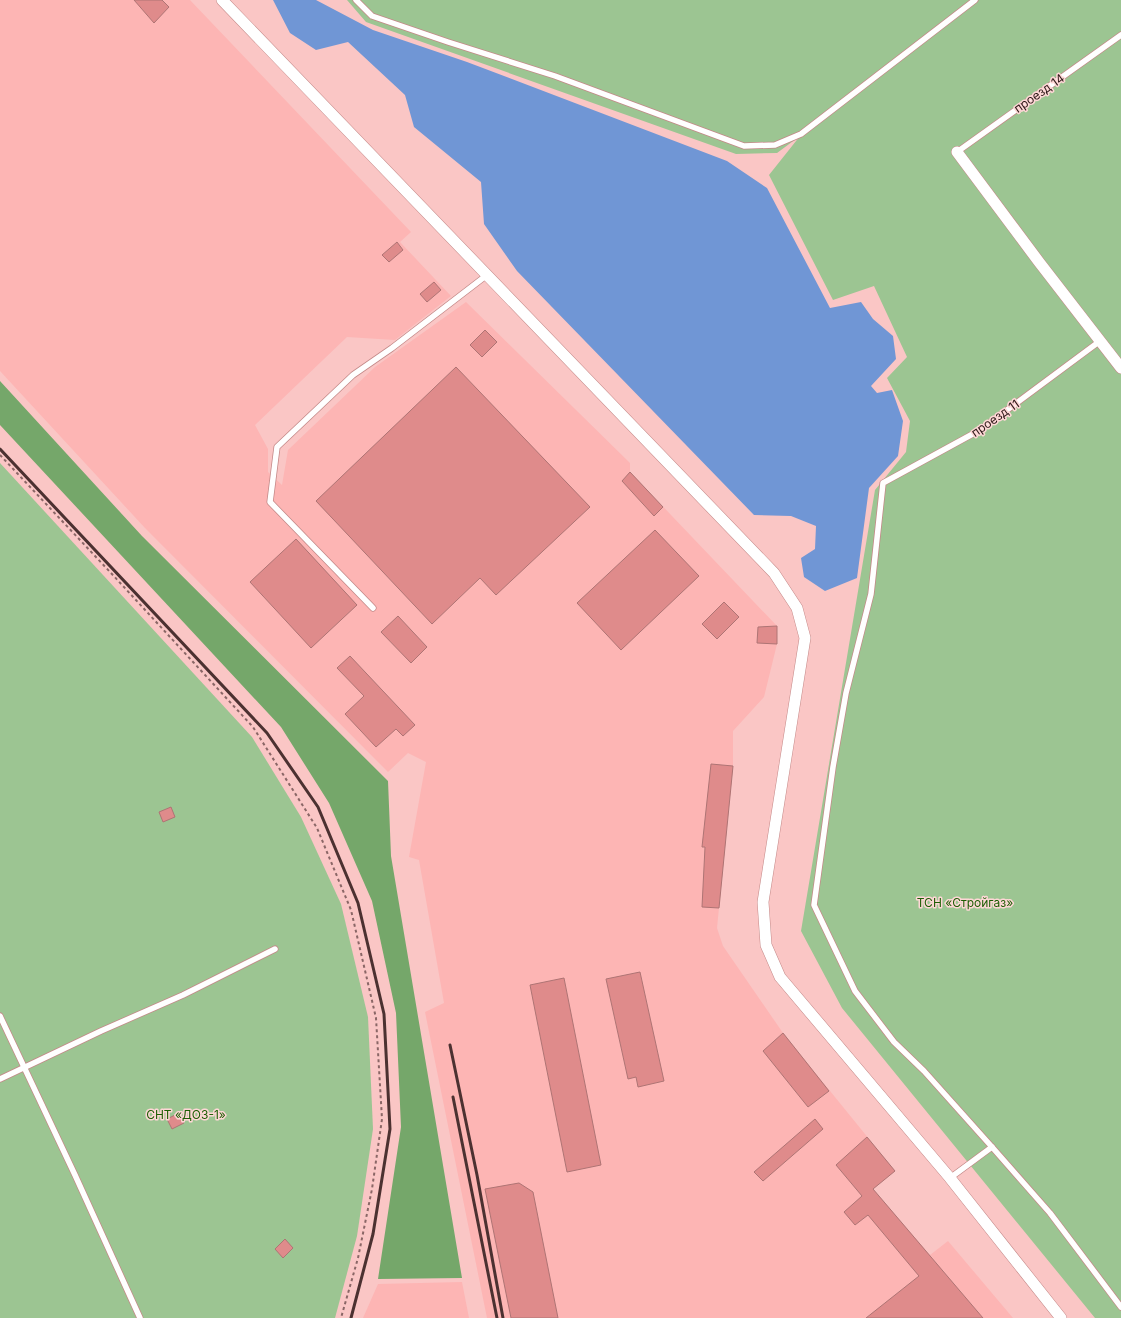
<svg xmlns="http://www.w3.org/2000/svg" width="1121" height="1318" viewBox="0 0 1121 1318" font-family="Inter,sans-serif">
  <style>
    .built { fill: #fdb5b4 }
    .green { fill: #9cc592 }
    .forest { fill: #75a76a }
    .water { fill: #7096d5 }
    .building { fill: #df8b8b; stroke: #ae7474 }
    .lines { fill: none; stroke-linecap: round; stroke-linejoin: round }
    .service-casing { stroke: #c48988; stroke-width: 7 }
    .minor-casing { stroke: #c48988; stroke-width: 12 }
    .path { stroke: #8a6666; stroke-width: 2; stroke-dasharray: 3 3; stroke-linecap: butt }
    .service { stroke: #fff; stroke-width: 5.5 }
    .minor { stroke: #fff; stroke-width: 11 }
    .rail { stroke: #4c3131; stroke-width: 3 }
    .labels { text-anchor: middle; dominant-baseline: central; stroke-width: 3; stroke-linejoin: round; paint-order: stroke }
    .street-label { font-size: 12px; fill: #2b1515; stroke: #fed7d6 }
    .park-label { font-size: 12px; fill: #1c5e03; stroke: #fed7d6 }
  </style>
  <rect width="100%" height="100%" fill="#fac6c5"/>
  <g class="built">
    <path d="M0,0H190L411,232L400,242L451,296L395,340L347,337L255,425L268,449V472L282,485L288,450L375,367L466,302L630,463V472L777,626V644L764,697L733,731V766L717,928L723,946L783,1033L895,1171L873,1189L930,1255L948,1241L1013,1318H487L425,1012L444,1003L419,860L409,857L426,762L408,753L388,772L145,528L0,371Z"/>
    <path d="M462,1282L469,1318H363L378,1284Z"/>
  </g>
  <g class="green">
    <path d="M347,0H1121V1318H1095L842,1008L801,931L875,490L906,452L910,421L887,378L907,357L874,286L833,300L769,175L800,136L777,153L736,154L366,22Z"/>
    <path d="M0,463L252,737L301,817L341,904L368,1017L373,1129L357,1236L335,1318H0Z"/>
  </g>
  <path class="forest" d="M0,381L142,536L388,781L391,856L462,1278L378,1279L401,1127L396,1013L372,901L329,803L281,727L0,425Z"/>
  <path class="water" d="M273,0H316L373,30L467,62L727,161L767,188L830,308L861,302L873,319L893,336L896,359L871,386L877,393L892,390L903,421L898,456L869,488L857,578L825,591L804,577L801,558L815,549L816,526L791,516L754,515L517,271L484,224L481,182L414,127L405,95L348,42L316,50L290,33Z"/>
  <g class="building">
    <path d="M134,0H162L169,7L154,23Z"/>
    <path d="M397,242L403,250L389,262L382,255Z"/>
    <path d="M434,282L441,290L427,302L420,294Z"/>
    <path d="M485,330L497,342L482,357L470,345Z"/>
    <path d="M456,367L590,507L496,595L480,578L432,624L316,501Z"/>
    <path d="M630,472L663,507L654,516L622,481Z"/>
    <path d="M655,530L699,576L621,650L577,603Z"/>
    <path d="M296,539L357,605L311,648L250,582Z"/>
    <path d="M724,602L739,617L717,639L702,624Z"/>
    <path d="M398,616L427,647L411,663L381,632Z"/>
    <path d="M777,626V644L757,643L758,627Z"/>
    <path d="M350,656L415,725L403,736L396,729L376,747L345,714L364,696L337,668Z"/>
    <path d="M711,764L733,766L719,908L702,907L705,847H702Z"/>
    <path d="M171,807L175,817L163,822L159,812Z"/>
    <path d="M640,972L664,1081L638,1087L636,1077L628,1079L606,979Z"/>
    <path d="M564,978L601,1165L567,1172L530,985Z"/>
    <path d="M783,1033L829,1091L808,1107L763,1051Z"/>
    <path d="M179,1113L184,1123L172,1129L167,1119Z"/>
    <path d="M815,1119L823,1129L763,1181L754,1172Z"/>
    <path d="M867,1137L895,1171L873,1189L983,1318H866L919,1276L868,1215L855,1225L844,1212L862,1196L836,1165Z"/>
    <path d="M519,1183L533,1192L558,1318H511L485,1189Z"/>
    <path d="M285,1239L293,1248L283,1258L275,1249Z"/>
  </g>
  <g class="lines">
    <g class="service-casing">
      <g id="service">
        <path d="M356,0L372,16L448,42L555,76L744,146L775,145L801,134L975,0"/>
        <path d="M957,152L1121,35"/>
        <path d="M373,608L270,502L277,447L353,375L392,348L487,275"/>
        <path d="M0,1016L75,1175L140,1318"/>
        <path d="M0,1079L101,1031L183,995L275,949"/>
        <path d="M992,1147L1050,1213L1121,1307"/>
        <path d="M950,1178L992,1147L924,1071L894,1042L855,991L814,905L833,767L846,693L871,594L883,483L980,430L1100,341"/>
      </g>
    </g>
    <g class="minor-casing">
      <g id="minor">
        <path d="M222,0L774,573L797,608L805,638L763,902L766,945L780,977L950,1178L1061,1318"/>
        <path d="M957,152L1039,262L1121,368"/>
      </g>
    </g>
    <path class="path" d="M0,455L111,573L253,727L317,828L351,910L376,1018L382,1119L372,1189L358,1258L341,1318"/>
    <use href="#service" class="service"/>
    <use href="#minor" class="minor"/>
    <g class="rail">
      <path d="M0,449L267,733L318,807L358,903L384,1014L390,1129L373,1234L351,1318"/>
      <path d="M450,1045L477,1175L503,1318"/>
      <path d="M453,1097L497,1318"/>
    </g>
  </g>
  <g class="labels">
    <g class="street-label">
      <text transform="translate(1039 93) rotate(-35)">проезд 14</text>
      <text transform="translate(995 418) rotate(-35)">проезд 11</text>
    </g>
    <g class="park-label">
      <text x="965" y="902">ТСН «Стройгаз»</text>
      <text x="186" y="1114">СНТ «ДОЗ-1»</text>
    </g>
  </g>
</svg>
